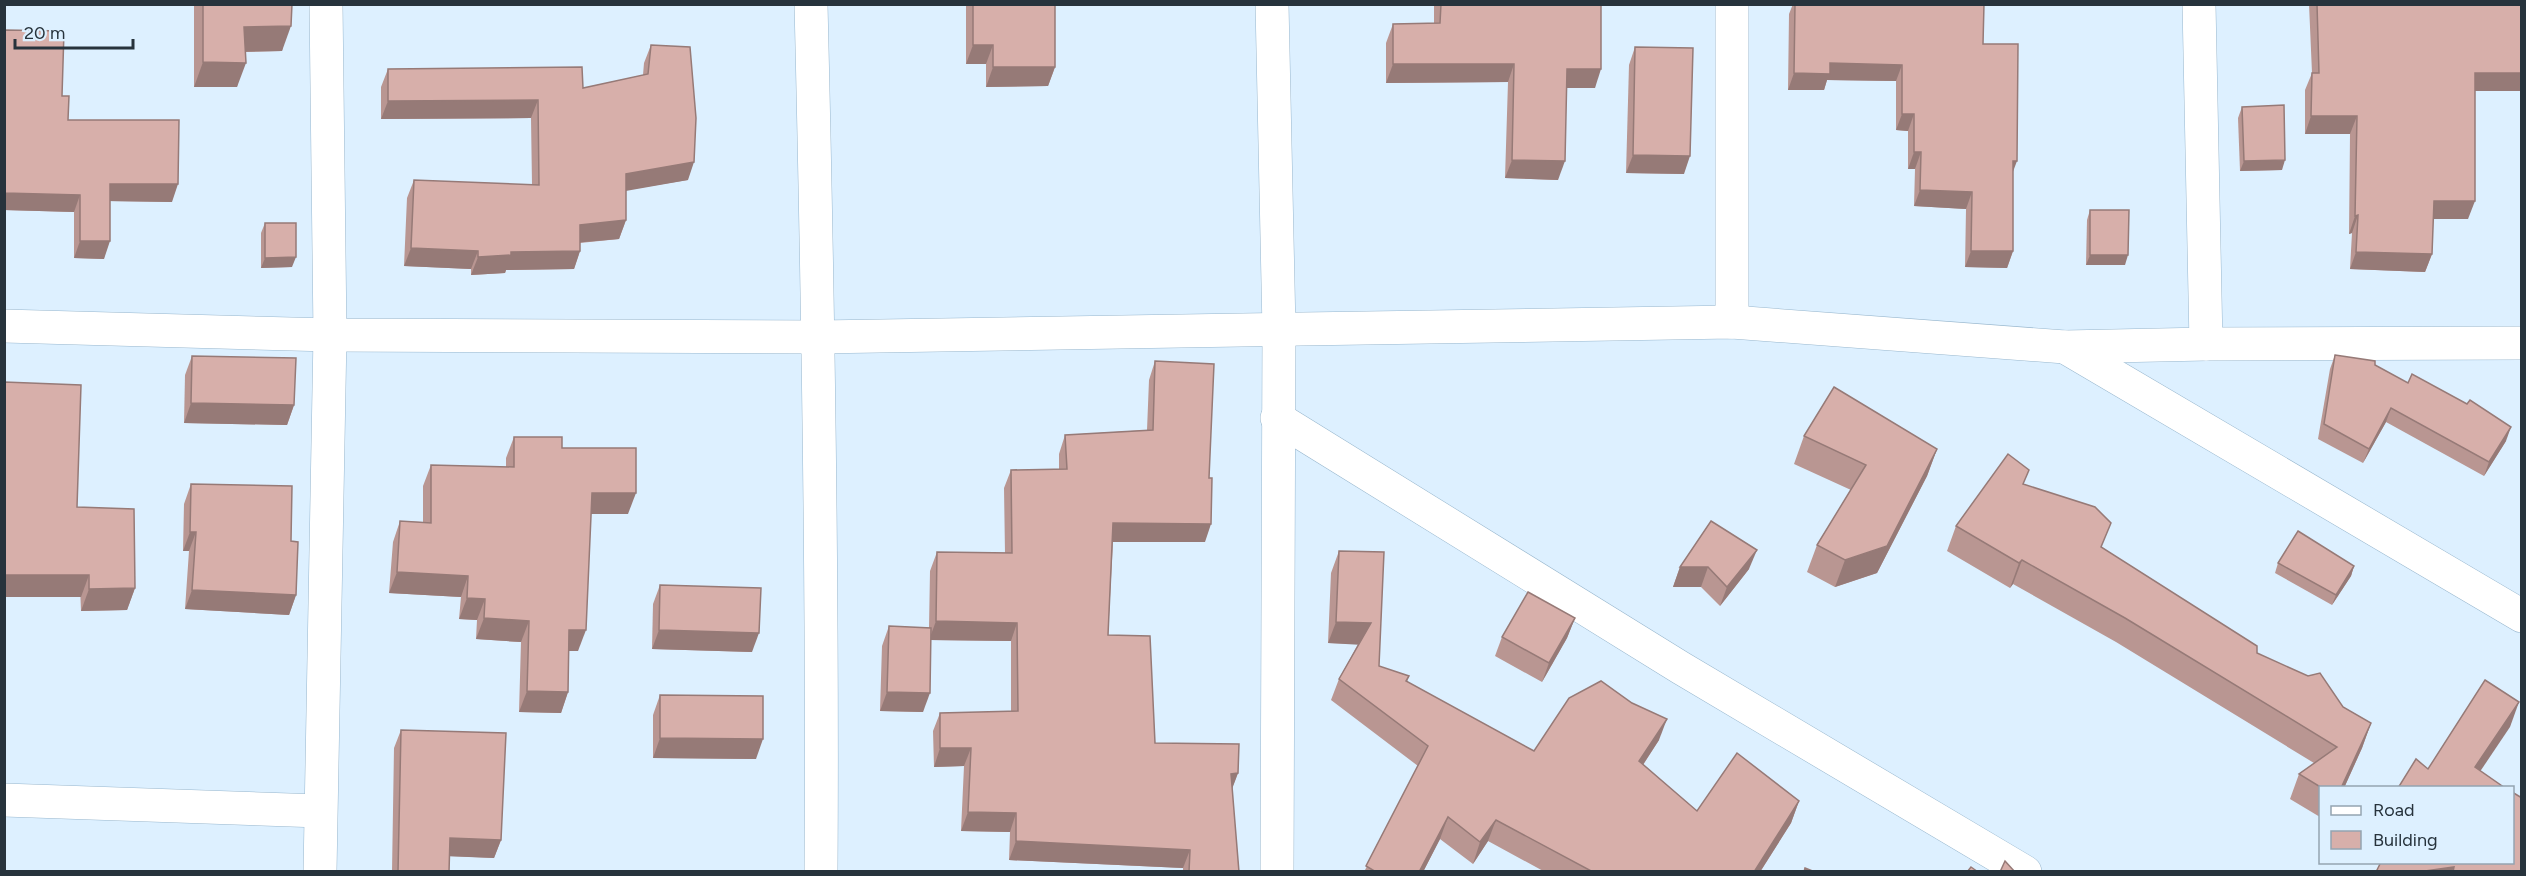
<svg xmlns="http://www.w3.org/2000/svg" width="2526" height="876" viewBox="0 0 2526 876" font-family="Figtree,sans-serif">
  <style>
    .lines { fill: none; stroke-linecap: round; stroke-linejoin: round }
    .minor-casing { stroke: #98b7ce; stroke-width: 34 }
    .minor { stroke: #fff; stroke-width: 33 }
    .wall { fill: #b99692 }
    .shaded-wall { fill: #967a77 }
    .building { fill: #d7afaa; stroke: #967a77; stroke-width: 1.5 }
  </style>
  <rect width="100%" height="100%" fill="#ddf0ff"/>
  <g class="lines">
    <g class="minor-casing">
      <g id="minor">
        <path d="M811,4C818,294 823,582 821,872"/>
        <path d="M1272,4L1279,330L1277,872"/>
        <path d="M1732,4V322"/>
        <path d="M2199,4L2206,344"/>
        <path d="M4,326L330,335L819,337L1732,322L2065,347L2206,344L2522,343"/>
        <path d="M2065,347L2522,616"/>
        <path d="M1277,418L1681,668L2025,872"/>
        <path d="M4,800L320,811"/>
        <path d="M320,872L330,335L326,4"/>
      </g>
    </g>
    <use href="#minor" class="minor"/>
  </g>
  <g class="wall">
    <path d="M194,4H292L282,51L245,52L237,87H194Z"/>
    <path d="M966,4H1055V67L1048,86L986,87V64H966Z"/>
    <path d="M1434,4H1601L1595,88H1567L1558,180L1505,178L1508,82L1386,83V43L1393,24L1434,23Z"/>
    <path d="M1793,4H1984L1983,44L2013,171V251L2007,268L1965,267L1966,209L1914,206L1915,169H1908V131L1896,130V81L1827,80L1824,90H1788L1789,14Z"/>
    <path d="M2309,4H2522V91H2475L2468,219H2433L2432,254L2425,272L2350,269L2352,233L2349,234L2350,134H2305V90L2312,73Z"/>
    <path d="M4,30L62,96L68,120L172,202L110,201L104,259L74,258V212L4,210Z"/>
    <path d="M651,45L688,180L626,190V220L619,239L580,243V251L574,269L506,270L505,273L471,275V269L404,266L407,198L414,180L532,185L531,118L381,119V87L388,69L583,88L643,75L644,63Z"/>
    <path d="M1635,47L1684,174L1626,173L1629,65Z"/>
    <path d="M2242,107L2282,170L2240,171L2238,118Z"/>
    <path d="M2090,210L2125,265H2086L2087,220Z"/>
    <path d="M265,223L292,267L261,268V233Z"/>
    <path d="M2335,355L2375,365L2506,441L2484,476L2386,422L2363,463L2318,439L2330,369Z"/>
    <path d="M192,356L294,405L287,425L184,423L185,375Z"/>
    <path d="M1155,361L1205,542H1113L1108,635L1155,743L1238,773L1232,788L1239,872H1183V868L1009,860L1010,832L961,831L964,766L934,767L933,731L940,713L1011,712V641L931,640L923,712L880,711L882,646L889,626L929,628L930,571L937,552L1005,553L1004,488L1011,470L1059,469V454L1065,435L1147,430L1149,380Z"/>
    <path d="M1804,436L1937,449L1927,476L1877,573L1835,587L1807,572L1817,545L1851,490L1794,464Z"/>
    <path d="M514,437L562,448L628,514H591L578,651H569L568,692L561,713L519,712L521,642L476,639L477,620L459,619L461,597L389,593L393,542L400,521L423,522V486L431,465L506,467V458Z"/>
    <path d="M191,484L291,541L296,595L289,615L185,609L189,551H183L184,504Z"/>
    <path d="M2024,485L2102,547L2257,653L2343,707L2371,723L2362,748L2344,788H2320V817L2290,799L2299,774L2314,763L2116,642L2013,584L2010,588L1947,551L1956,526Z"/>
    <path d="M77,507L135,588L127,610L81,611Z"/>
    <path d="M1711,521L1749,569L1720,606L1701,587H1673L1680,567Z"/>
    <path d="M1339,551L1379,666L1409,676L1407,682L1534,751L1659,740L1643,765L1697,811L1799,801L1791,823L1760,872H1545L1488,841L1473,864L1440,839L1423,872H1364L1418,766L1331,700L1339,679L1358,644L1328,643L1331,573Z"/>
    <path d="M2278,563L2354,566L2351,576L2332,605L2275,573Z"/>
    <path d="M660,585L752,652L652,649L653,604Z"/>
    <path d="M1575,618L1567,638L1542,682L1495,656L1502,637Z"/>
    <path d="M660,695L756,759L653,758V715Z"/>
    <path d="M401,730L501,840L494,858L450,856L449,872H392L394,748Z"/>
  </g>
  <g class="shaded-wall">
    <path d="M291,26L282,51L235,52L244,27Z"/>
    <path d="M973,45H993L986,64H966Z"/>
    <path d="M203,62L246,63L237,87H194Z"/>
    <path d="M1830,63L1902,65L1896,81L1827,80L1824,90H1788L1794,73Z"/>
    <path d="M1393,64H1514L1508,82L1386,83Z"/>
    <path d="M993,67H1055L1048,86L986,87Z"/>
    <path d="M1567,69H1601L1595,88H1560Z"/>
    <path d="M2475,73H2522V91H2468Z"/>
    <path d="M538,100L531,118L381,119L388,101Z"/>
    <path d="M1902,114H1914L1908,131L1896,130Z"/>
    <path d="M2311,116H2357L2350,134H2305Z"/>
    <path d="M1914,152H1921L1915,169H1908Z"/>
    <path d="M1633,155L1690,156L1684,174L1626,173Z"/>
    <path d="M1512,160L1565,161L1558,180L1505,178Z"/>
    <path d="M2285,160L2282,170L2240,171L2244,161Z"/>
    <path d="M2013,161H2017L2011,177Z"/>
    <path d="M694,162L688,180L620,192L626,174Z"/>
    <path d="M110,184H178L172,202L104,201Z"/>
    <path d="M1920,190L1972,192L1966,209L1914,206Z"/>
    <path d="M4,193L80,195L74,212L4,210Z"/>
    <path d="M2434,201H2475L2468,219H2427Z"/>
    <path d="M2358,215L2352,233L2349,234L2355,216Z"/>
    <path d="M626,220L619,239L573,243L580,225Z"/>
    <path d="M80,241H110L104,259L74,258Z"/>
    <path d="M411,248L478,251L471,269L404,266Z"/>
    <path d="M580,251L574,269L506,270L505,273L471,275L478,257L511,252Z"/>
    <path d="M1971,251H2013L2007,268L1965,267Z"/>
    <path d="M2356,252L2432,254L2425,272L2350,269Z"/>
    <path d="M2090,255H2128L2125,265H2086Z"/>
    <path d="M296,257L292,267L261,268L265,258Z"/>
    <path d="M191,403L294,405L287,425L184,423Z"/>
    <path d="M2391,408L2386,422L2363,463L2369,449Z"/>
    <path d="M2511,427L2506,441L2484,476L2489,462Z"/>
    <path d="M1937,449L1927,476L1877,573L1835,587L1845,560Z"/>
    <path d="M592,493H636L628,514H585Z"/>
    <path d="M1113,523L1211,524L1205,542H1107Z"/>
    <path d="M190,532H196L189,551H183Z"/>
    <path d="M1757,550L1749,569L1720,606L1727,587Z"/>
    <path d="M2022,560L2013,584L2010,588L2019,563Z"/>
    <path d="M2354,566L2351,576L2332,605L2336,595Z"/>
    <path d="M1680,567H1708L1701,587H1673Z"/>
    <path d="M397,572L468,576L461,597L389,593Z"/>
    <path d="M4,575H89L81,597H4Z"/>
    <path d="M135,588L127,610L81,611L89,589Z"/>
    <path d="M192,590L296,595L289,615L185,609Z"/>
    <path d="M467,598L485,599L477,620L459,619Z"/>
    <path d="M484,618L529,621L521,642L476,639Z"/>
    <path d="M1575,618L1567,638L1542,682L1549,663Z"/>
    <path d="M936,621L1017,623L1011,641L929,640Z"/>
    <path d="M1336,622L1371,623L1363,645L1328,643Z"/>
    <path d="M569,630H586L578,651H561Z"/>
    <path d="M659,630L759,633L752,652L652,649Z"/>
    <path d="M527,691L568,692L561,713L519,712Z"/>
    <path d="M887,692L930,693L923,712L880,711Z"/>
    <path d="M2519,702L2510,727L2469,788L2475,767Z"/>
    <path d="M1667,719L1659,740L1631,783L1639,761Z"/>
    <path d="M2371,723L2362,748L2344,788H2341Z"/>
    <path d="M660,738L763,739L756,759L653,758Z"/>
    <path d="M940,748H971L964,766L934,767Z"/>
    <path d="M1238,773L1231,792V774Z"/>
    <path d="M1799,801L1791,823L1760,872H1754Z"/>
    <path d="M968,812L1016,813L1010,832L961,831Z"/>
    <path d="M1448,817L1440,839L1423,872H1419Z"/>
    <path d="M1496,820L1488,841L1473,864L1480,842Z"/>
    <path d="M450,838L501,840L494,858L443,856Z"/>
    <path d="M1016,841L1190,850L1183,868L1009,860Z"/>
    <path d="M2454,867L2452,872H2418Z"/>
  </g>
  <g class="building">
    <path d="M203,4H292L291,26L244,27L246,63L203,62Z"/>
    <path d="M973,4H1055V67H993V45H973Z"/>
    <path d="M1441,4H1601V69H1567L1565,161L1512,160L1514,64H1393V24L1440,23Z"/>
    <path d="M1795,4H1984L1983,44H2018L2017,161H2013V251H1971L1972,192L1920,190L1921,152H1914V114H1902V65L1830,63V74L1794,73Z"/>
    <path d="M2317,4H2522V73H2475V201H2434L2432,254L2356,252L2358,215L2355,216L2357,116H2311L2312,73H2319Z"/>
    <path d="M4,30L64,31L62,96H69L68,120H179L178,184H110V241H80V195L4,193Z"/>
    <path d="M651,45L690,47L696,118L694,162L626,174V220L580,225V251L511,252V255L478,257V251L411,248L414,180L539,185L538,100L388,101V69L582,67L583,88L648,74Z"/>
    <path d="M1635,47L1693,48L1690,156L1633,155Z"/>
    <path d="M2284,105L2285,160L2244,161L2242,107Z"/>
    <path d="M2090,210H2129L2128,255H2090Z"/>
    <path d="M265,223H296V257L265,258Z"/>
    <path d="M2335,355L2375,361V365L2408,383L2412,374L2467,404L2470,400L2511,427L2489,462L2391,408L2369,449L2324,424Z"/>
    <path d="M192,356L296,358L294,405L191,403Z"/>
    <path d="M1155,361L1214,364L1209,478H1212L1211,524L1113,523L1108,635L1150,636L1155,743L1239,744L1238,773L1231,774L1239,872H1189L1190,850L1016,841V813L968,812L971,748H940V713L1018,711L1017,623L936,621L937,552L1012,553L1011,470L1067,469L1065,435L1153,430Z"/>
    <path d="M4,382L81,385L77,507L134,509L135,588L89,589V575H4Z"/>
    <path d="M1834,387L1937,449L1887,546L1845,560L1817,545L1866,465L1804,436Z"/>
    <path d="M514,437H562V448H636V493H592L586,630H569L568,692L527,691L529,621L484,618L485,599L467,598L468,576L397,572L400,521L431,523V465L514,467Z"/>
    <path d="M2008,454L2029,470L2023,484L2095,507L2111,523L2101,547L2257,646V653L2308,676L2320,673L2343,707L2371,723L2341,788H2322L2299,774L2337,747L2125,618L2022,560L2019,563L1956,526Z"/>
    <path d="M191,484L292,486L291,541L298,542L296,595L192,590L196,532H190Z"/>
    <path d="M1711,521L1757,550L1727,587L1708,567H1680Z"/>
    <path d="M2298,531L2354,566L2336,595L2278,563Z"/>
    <path d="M1339,551L1384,552L1379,666L1409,676L1406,681L1534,751L1569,698L1601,681L1632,703L1667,719L1639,761L1697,811L1737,753L1799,801L1754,872H1593L1496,820L1480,842L1448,817L1419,872H1376L1366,866L1428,746L1339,679L1371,623L1336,622Z"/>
    <path d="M660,585L761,588L759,633L659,630Z"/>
    <path d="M1528,592L1575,618L1549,663L1502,637Z"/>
    <path d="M889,626L931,628L930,693L887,692Z"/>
    <path d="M2485,680L2519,702L2475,767L2505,788H2398L2416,759L2428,769Z"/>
    <path d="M660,695L763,696V739L660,738Z"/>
    <path d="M401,730L506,733L501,840L450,838L449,872H398Z"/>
    <path d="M2512,792L2522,798V869L2520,872H2453L2454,867L2418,872H2376L2381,862H2512Z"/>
    <path d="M2005,861L2015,872H2000Z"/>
    <path d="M1971,867L1978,872H1967Z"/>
    <path d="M1805,868L1815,872H1804Z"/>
  </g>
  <rect width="2526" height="876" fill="none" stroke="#27333c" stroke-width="12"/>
  <rect x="2319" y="786" width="195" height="78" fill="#ddf0ff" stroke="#94a4b1" stroke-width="1.5"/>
  <rect x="2331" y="806" width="30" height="9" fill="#ffffff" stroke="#94a4b1" stroke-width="1.5"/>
  <text x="2373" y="816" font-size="18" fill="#27333c">Road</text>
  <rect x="2331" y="831" width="30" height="18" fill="#d7afaa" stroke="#94a4b1" stroke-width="1.5"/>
  <text x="2373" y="846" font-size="18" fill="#27333c">Building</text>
  <path d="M15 39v9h118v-9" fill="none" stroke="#27333c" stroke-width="3"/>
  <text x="24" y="39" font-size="18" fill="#27333c" stroke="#ddf0ff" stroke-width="4.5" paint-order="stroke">20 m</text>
</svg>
